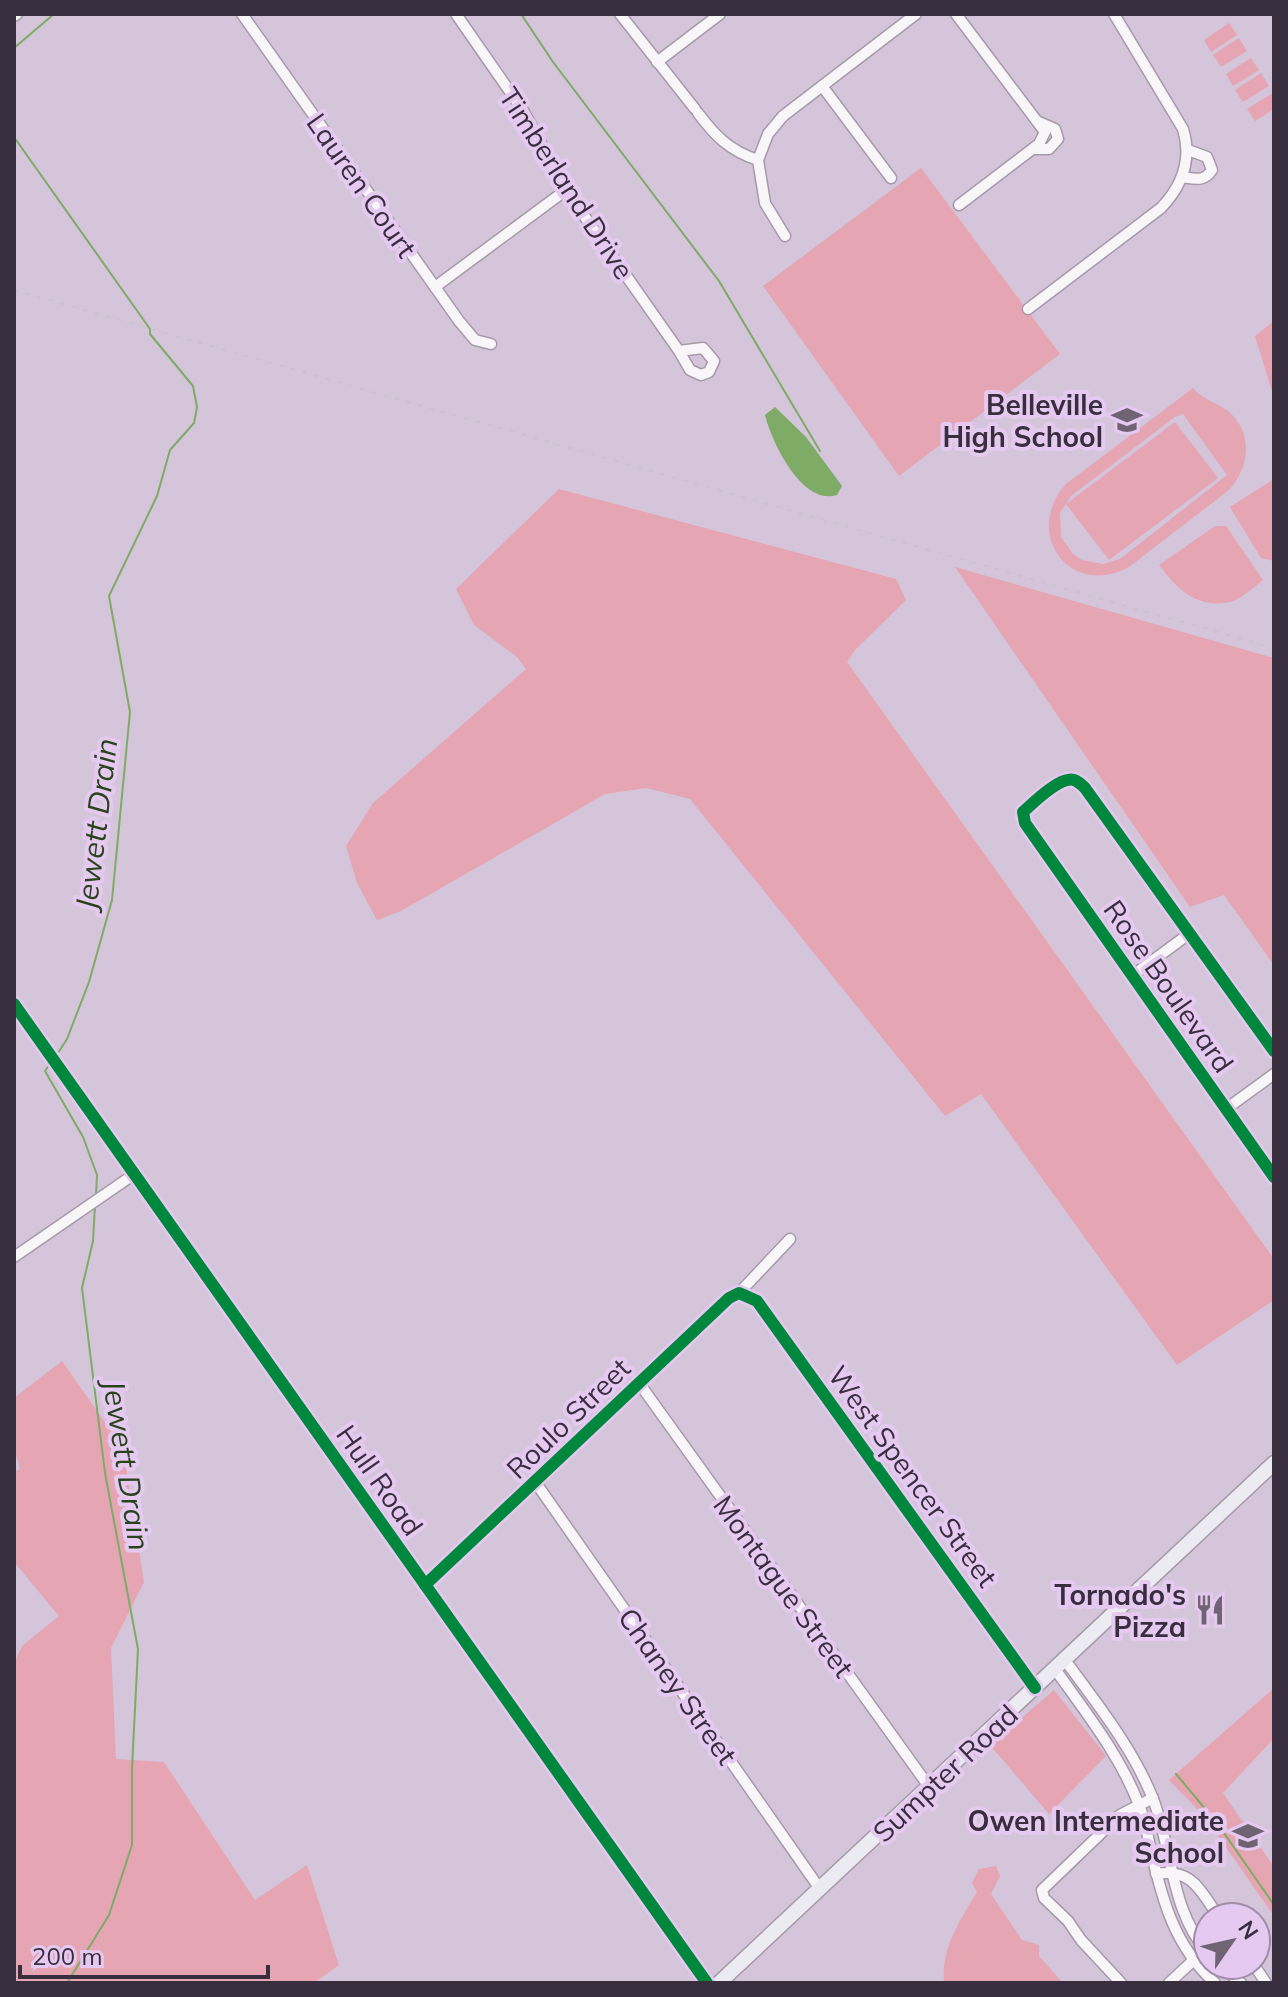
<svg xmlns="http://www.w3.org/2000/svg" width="1288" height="1997" viewBox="0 0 1288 1997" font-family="Mulish,sans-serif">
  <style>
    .green { fill: #e5a5b2; fill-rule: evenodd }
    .water { fill: #7eab66 }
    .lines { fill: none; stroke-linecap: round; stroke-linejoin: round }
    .stream { stroke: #7eab66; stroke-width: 2 }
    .street-casing { stroke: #a69aaa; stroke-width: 13 }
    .secondary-casing { stroke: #a69aaa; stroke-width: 17 }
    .street { stroke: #f9f6f9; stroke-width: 10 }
    .secondary { stroke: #ebebf1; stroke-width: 14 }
    .rail { stroke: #c9c4cb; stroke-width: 2; stroke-dasharray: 4 8; stroke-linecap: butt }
    .cycleway-casing { stroke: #e6c9f0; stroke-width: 17 }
    .cycleway { stroke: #00873e; stroke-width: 12 }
    .labels { text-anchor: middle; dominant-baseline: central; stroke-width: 8; stroke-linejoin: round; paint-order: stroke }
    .street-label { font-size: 28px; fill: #392e3d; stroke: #e6c9f0 }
    .poi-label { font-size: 28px; font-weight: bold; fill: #392e3d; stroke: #e6c9f0; text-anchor: end }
    .water-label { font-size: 30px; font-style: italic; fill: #27441a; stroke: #e6c9f0 }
  </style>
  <rect width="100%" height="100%" fill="#d5c5da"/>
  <g class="green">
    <path d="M1229,23L1237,35L1211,52L1204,40Z"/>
    <path d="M1239,38L1247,51L1221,67L1213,55Z"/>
    <path d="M1251,58L1259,70L1233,86L1226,74Z"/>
    <path d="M1261,73L1269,86L1243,102L1235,90Z"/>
    <path d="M1273,93L1274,109L1255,121L1247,109Z"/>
    <path d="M921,168L1060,354L899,476L763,286Z"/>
    <path d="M1274,321V398L1255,336Z"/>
    <path d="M1193,388C1205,402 1216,401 1229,412C1254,434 1249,468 1229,490L1129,567C1070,599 1022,533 1066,484ZM1183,414L1227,475L1120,559L1103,564L1082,560L1073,554L1061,537L1060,513L1071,496L1175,417Z"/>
    <path d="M1175,422L1218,478L1109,560L1066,504Z"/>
    <path d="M1274,479V561L1261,558L1230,507Z"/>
    <path d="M559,489L896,579L906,600L855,650L847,662L1274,1259V1300L1177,1365L981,1094L945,1116L690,799L646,788L605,794L401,911L377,920L357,883L346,846L373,803L526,669L517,657L474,625L456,589Z"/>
    <path d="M1215,526H1226L1263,580C1254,587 1241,599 1230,602C1197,609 1177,589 1159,565Z"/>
    <path d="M955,567L1274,658V965L1224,895L1190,907Z"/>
    <path d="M62,1361L123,1448L144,1582L111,1648L116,1759L164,1762L255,1900L307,1865L339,1965L314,1983H14V1664L22,1646L59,1616L14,1562V1472L20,1469L14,1447V1398Z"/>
    <path d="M1274,1688V1738L1223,1793L1274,1867V1916L1204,1816L1169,1780Z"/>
    <path d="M1054,1690L1106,1756L1049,1814L990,1745Z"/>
    <path d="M996,1866L1000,1876L991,1894L1022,1940L1039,1945V1956L1063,1983H947L944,1981C941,1948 961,1919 977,1892L972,1883L979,1869Z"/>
  </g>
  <path class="water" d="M775,407L806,437L842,486L837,495C802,506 772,443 765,415Z"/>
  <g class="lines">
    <g class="stream">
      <path d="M521,14L553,62L719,281L820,451"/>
      <path d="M14,48L54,14"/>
      <path d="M14,137L150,329V334L193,386L197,407L194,423L170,450L157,496L109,596L130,712L112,900L89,982L67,1039L56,1056"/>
      <path d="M50,1064L45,1071L83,1137L97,1175L96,1195"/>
      <path d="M1176,1774L1217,1823L1274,1905"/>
      <path d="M67,1983L109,1915L132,1845V1768L138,1649L105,1473L82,1288L93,1241L95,1205"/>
    </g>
    <g class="street-casing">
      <g id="street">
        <path d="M242,14L459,321L475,340L491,344"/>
        <path d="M456,14L524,112L566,190L679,351L690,370L701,375L709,372L714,361L703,348L679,351"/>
        <path d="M620,14L695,109"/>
        <path d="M956,14L1045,132L1039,144L959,205"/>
        <path d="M14,16L17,14"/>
        <path d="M657,62L720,14"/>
        <path d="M822,86L891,178"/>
        <path d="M698,113C715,136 730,151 758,160L765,203L785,236"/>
        <path d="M1033,149H1049L1058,139L1055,129L1039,122"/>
        <path d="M758,160L768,134L783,116L916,14"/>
        <path d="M1182,177C1196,179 1204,182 1212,170L1207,157L1188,150"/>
        <path d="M435,287L566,190"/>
        <path d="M1028,309L1161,208C1183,185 1192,159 1183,129L1114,14"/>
        <path d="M1132,976L1190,933"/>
        <path d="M14,1004L707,1983"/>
        <path d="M1274,1051L1085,788C1083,786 1077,781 1074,780C1060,776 1033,803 1023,812L1025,823L1274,1177"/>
        <path d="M1226,1109L1274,1074"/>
        <path d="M14,1257L133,1175"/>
        <path d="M739,1293L790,1239"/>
        <path d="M639,1383L930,1788"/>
        <path d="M536,1483L820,1889"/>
        <path d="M425,1585L729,1298L739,1293L757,1301L1035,1688"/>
        <path d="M1065,1660C1097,1704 1133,1748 1153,1799C1173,1850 1170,1910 1208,1953"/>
        <path d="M1055,1669C1086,1713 1120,1755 1139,1805C1145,1818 1147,1833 1150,1847C1162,1899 1174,1946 1215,1983"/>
        <path d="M1156,1874C1193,1868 1200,1891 1219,1917"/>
        <path d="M1220,1965L1241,1983"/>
        <path d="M1254,1965L1266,1983"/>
        <path d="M1121,1983L1081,1940L1068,1921L1044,1898L1042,1890L1120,1815L1153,1798"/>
        <path d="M1169,1983L1197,1957"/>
      </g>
    </g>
    <g class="secondary-casing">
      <path id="secondary" d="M719,1983L1274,1463"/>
    </g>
    <use href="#street" class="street"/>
    <use href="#secondary" class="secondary"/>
    <path class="rail" d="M14,290L1274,648"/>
    <g class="cycleway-casing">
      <g id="cycleway">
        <path d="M14,1004L707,1983"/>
        <path d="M1274,1051L1085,788C1083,786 1077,781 1074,780C1060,776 1033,803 1023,812L1025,823L1274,1177"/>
        <path d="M425,1585L729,1298L739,1293L757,1301L1035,1688"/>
      </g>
    </g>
    <use href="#cycleway" class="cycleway"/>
  </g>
  <defs>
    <g id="school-bare" transform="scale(2.4)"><path d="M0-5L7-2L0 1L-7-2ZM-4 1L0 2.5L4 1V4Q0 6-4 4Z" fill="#706374" stroke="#e6c9f0" stroke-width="2.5" paint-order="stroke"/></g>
    <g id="restaurant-bare" transform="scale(2.4)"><path d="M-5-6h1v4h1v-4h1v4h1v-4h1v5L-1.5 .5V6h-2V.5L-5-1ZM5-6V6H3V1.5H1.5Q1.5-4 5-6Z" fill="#706374" stroke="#e6c9f0" stroke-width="2.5" paint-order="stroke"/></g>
  </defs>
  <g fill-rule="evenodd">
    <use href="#school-bare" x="1127" y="420"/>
    <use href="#restaurant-bare" x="1210" y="1610"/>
    <use href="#school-bare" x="1248" y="1836"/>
  </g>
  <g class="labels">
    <g class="street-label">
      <text transform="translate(567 183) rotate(57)">Timberland Drive</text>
      <text transform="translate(362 185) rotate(55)">Lauren Court</text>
      <text transform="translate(1169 986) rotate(55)">Rose Boulevard</text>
      <text transform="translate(568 1418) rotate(-44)">Roulo Street</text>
      <text transform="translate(913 1476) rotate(54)">West Spencer Street</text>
      <text transform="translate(380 1480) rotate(55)">Hull Road</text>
      <text transform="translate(784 1586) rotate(54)">Montague Street</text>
      <text transform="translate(678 1686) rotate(55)">Chaney Street</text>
      <text transform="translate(945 1773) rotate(-43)">Sumpter Road</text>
    </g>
    <g class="poi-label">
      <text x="1103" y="404">Belleville<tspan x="1103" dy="32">High School</tspan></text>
      <text x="1186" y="1594">Tornado's<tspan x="1186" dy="32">Pizza</tspan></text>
      <text x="1224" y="1820">Owen Intermediate<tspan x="1224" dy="32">School</tspan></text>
    </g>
    <g class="water-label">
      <text transform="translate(96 824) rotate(-83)">Jewett Drain</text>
      <text transform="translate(127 1465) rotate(81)">Jewett Drain</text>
    </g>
  </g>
  <rect width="1288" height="1997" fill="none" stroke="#392e3d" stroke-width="32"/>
  <g transform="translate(1232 1941) rotate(56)"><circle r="38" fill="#e6c9f0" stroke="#a18ba8" stroke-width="2"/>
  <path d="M0-6L14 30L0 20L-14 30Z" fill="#706374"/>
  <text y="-12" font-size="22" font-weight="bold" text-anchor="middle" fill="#392e3d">N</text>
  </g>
  <path d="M20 1965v12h248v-12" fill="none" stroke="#392e3d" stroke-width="4"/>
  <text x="32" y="1965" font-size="24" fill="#392e3d" stroke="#e6c9f0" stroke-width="6" paint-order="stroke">200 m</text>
</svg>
